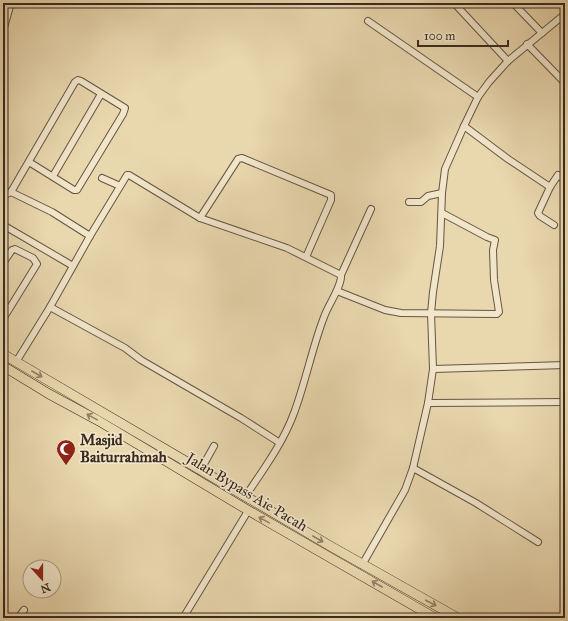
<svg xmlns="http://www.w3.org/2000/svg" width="568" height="621" viewBox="0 0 568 621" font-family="'IM FELL Great Primer',serif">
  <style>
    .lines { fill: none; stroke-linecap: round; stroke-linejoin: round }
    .minor-casing { stroke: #655543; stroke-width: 8 }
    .highway-casing { stroke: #392a1f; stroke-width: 10 }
    .minor { stroke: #f1e5ca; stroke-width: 6 }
    .highway { stroke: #e9d7ae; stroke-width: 9 }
    .oneway { stroke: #918066 }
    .labels { text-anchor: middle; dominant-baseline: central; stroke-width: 3.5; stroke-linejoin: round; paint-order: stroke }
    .poi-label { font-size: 15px; font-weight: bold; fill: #392a1f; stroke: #f1e5ca; text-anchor: start }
    .street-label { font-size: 15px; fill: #392a1f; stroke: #f1e5ca }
  </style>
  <rect width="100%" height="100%" fill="#e9d7ae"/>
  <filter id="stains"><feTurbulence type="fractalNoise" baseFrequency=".005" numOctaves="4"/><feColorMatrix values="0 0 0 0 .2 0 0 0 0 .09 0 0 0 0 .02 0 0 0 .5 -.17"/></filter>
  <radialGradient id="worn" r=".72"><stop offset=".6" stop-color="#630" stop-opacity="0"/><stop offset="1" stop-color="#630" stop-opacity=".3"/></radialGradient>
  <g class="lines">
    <g class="minor-casing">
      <g id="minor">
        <path d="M454,3L508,61"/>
        <path d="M513,3L542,33"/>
        <path d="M368,21L478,97"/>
        <path d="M3,31L11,3"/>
        <path d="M527,44L565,83"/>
        <path d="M464,126L508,159L550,187L558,175L565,180"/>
        <path d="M29,162L74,190H77L123,114L125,108L81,81L78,80L75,82L11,192L52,212L90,236"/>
        <path d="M53,176L101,94"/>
        <path d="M102,178L120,186"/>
        <path d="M550,187L538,213L540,216L554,225"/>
        <path d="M3,196L11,192"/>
        <path d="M409,202H421L428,196L442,193"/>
        <path d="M200,218L238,159L242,158L331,195V200L306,257"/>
        <path d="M3,225L73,266"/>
        <path d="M3,263L12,250L15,249L33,258L37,264L3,319"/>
        <path d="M341,275L371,209"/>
        <path d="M337,291L385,310L401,313L497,314L499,312L494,280L493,250L495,240L487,237L442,213"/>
        <path d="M16,362L50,307"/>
        <path d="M433,369L565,365"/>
        <path d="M428,403L565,402"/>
        <path d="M413,468L476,503L538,542"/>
        <path d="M200,471L214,446"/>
        <path d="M245,497C263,470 283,443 294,413C306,381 312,348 324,317C328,305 342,286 341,275L287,248L200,218L129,175H127L90,236L50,307L125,348L141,360L241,418L280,443"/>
        <path d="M362,565L405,490L413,468L428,403L433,369L431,313L433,292L440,246L442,193L445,169L464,126L478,97L489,82L508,61L565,14"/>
        <path d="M18,618L24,610"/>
        <path d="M183,618L248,511"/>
      </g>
    </g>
    <g class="highway-casing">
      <g id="highway">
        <path d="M3,354L332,547L458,618"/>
        <path d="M3,366L49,394L99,421L251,512L435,618"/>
      </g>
    </g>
    <use href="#minor" class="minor"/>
    <use href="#highway" class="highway"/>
  </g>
  <defs><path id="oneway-shaft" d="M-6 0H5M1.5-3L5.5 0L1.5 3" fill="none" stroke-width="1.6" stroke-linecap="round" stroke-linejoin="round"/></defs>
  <g class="oneway">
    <use href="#oneway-shaft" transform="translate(37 374) rotate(30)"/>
    <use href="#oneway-shaft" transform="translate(92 417) rotate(-151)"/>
    <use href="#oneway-shaft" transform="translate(264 520) rotate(-151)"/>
    <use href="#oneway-shaft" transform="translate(318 539) rotate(30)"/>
    <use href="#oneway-shaft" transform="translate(377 584) rotate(-150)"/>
    <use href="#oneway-shaft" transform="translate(431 603) rotate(28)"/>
  </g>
  <defs>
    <g id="mosque-pin" transform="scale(1)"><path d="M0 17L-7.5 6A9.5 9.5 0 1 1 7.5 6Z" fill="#8f2418" stroke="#f1e5ca"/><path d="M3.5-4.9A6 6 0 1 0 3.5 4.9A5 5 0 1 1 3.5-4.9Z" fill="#fff"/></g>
  </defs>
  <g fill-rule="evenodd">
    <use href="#mosque-pin" x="66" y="449"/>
  </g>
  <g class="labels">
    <g class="poi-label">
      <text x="80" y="440">Masjid<tspan x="80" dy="17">Baiturrahmah</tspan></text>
    </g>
    <g class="street-label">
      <text transform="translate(247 492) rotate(31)">Jalan Bypass Aie Pacah</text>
    </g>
  </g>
  <rect width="568" height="621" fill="none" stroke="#e9d7ae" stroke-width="16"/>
  <rect x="4" y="4" width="560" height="613" fill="none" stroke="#392a1f" stroke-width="2"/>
  <rect x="8" y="8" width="552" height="605" fill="none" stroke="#392a1f"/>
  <g transform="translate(42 579) rotate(159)"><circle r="19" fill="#f1e5ca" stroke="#a79a86"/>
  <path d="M0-3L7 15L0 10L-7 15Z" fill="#8f2418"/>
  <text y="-6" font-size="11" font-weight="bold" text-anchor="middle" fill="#392a1f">N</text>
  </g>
  <path d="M418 40v6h90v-6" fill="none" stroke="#392a1f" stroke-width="2"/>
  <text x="424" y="40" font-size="12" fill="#392a1f" stroke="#f1e5ca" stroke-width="3" paint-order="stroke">100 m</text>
  <rect width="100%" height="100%" filter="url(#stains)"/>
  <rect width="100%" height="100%" fill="url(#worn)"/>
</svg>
